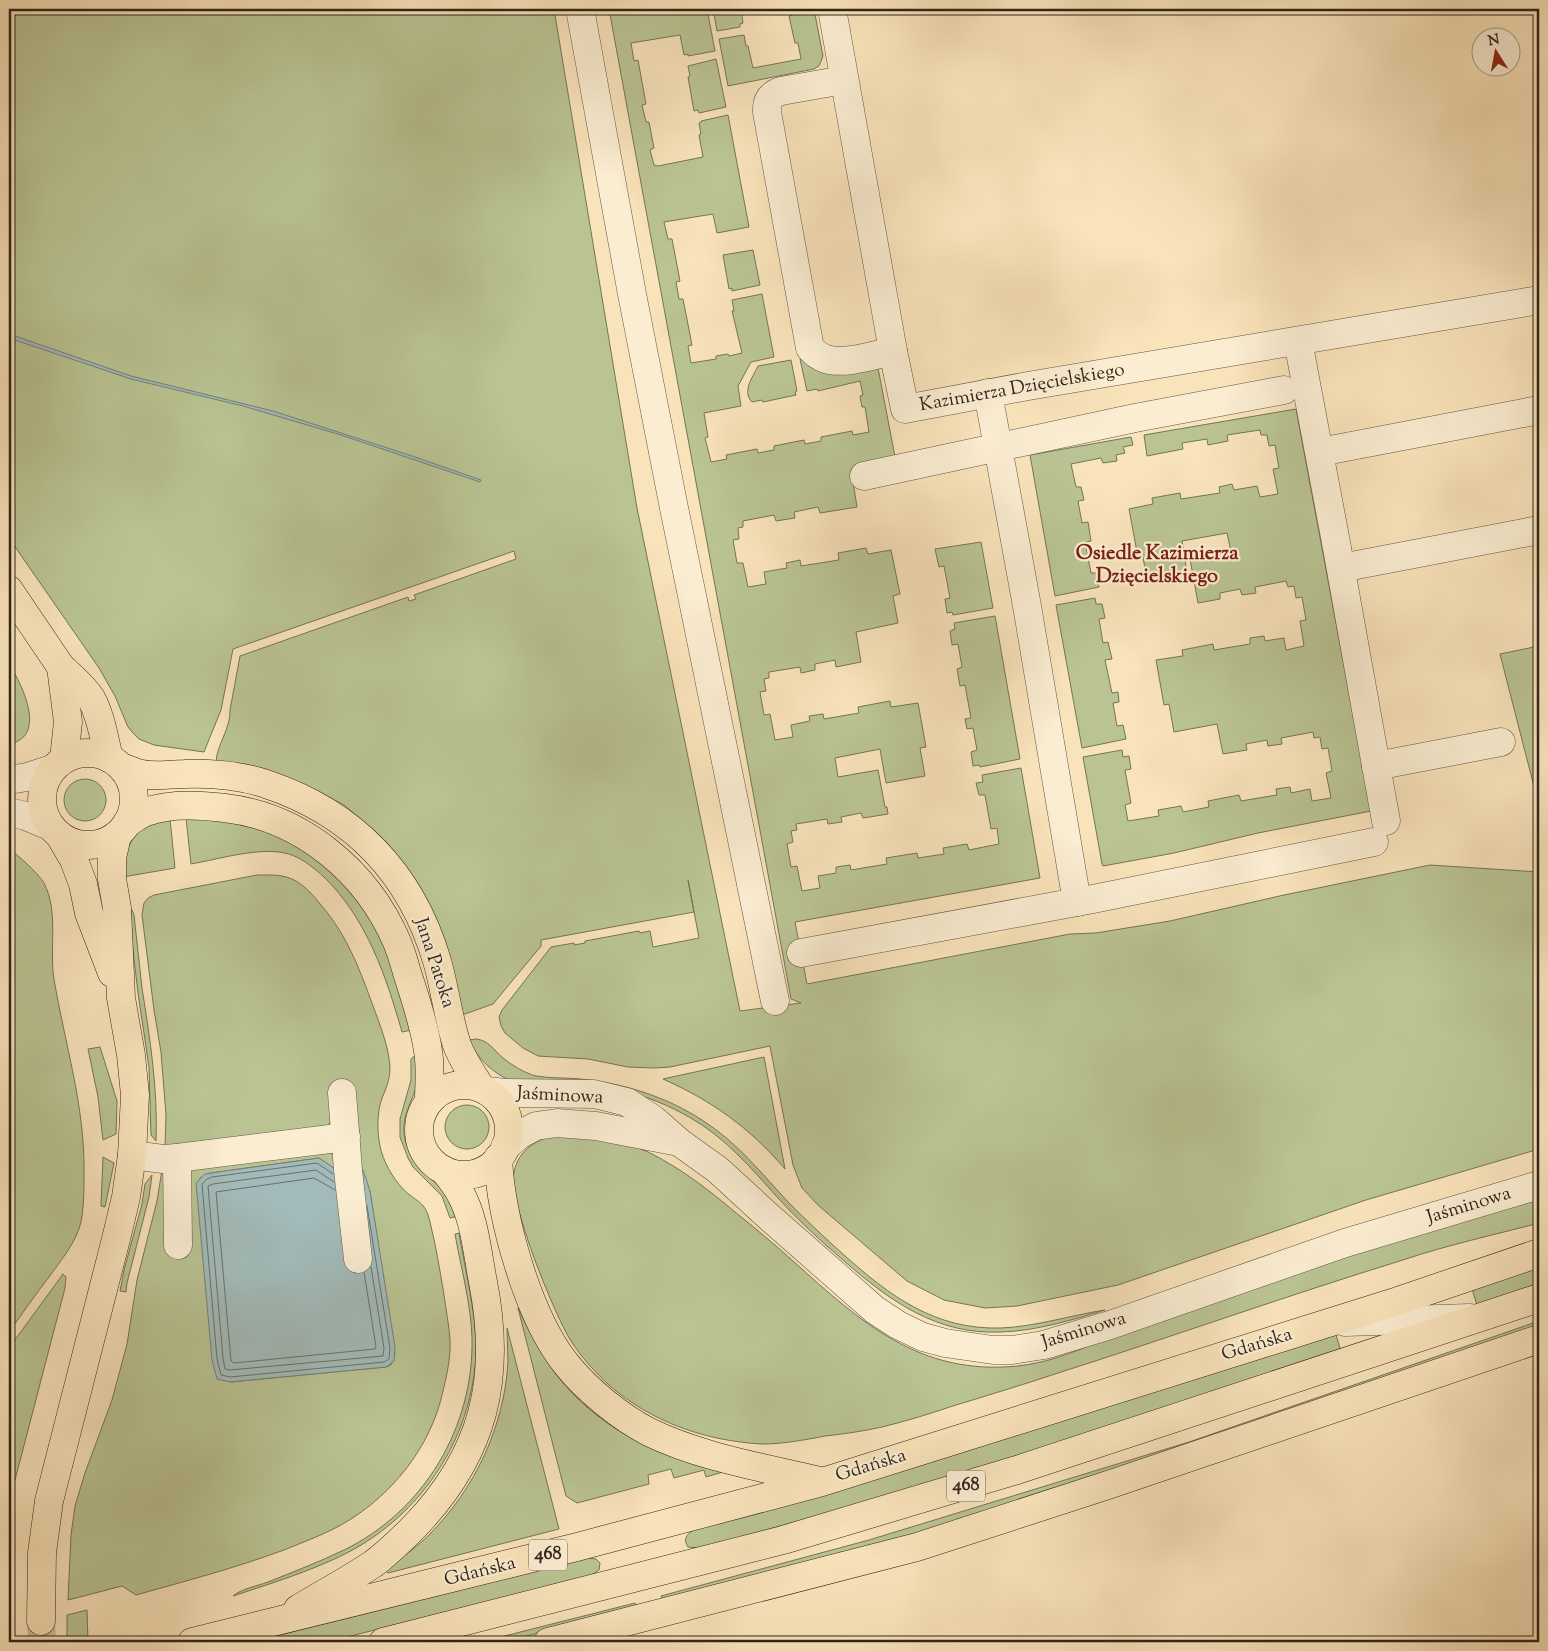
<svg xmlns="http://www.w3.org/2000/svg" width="1548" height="1651" viewBox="0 0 1548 1651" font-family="'Sorts Mill Goudy',serif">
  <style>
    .green { fill: #bac493; stroke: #757458 }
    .water { fill: #a2bbba; stroke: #747f7b }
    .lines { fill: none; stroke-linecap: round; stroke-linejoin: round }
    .shore { stroke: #69706b; stroke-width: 1 }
    .major-tunnel { stroke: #d1bd9a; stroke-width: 28; stroke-dasharray: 28 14; stroke-linecap: butt }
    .minor-casing { stroke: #625444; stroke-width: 29 }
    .major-casing { stroke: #30241c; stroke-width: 29 }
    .minor { stroke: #fbedd2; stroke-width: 28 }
    .major { stroke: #f9e3ba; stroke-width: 28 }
    .labels { text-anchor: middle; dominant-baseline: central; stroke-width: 4.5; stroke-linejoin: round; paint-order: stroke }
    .shield { fill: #fbedd2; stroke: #6d6053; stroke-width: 1 }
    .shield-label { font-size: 18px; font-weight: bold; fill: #30241c }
    .street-label { font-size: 19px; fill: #30241c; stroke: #fbedd2 }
    .neighbourhood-label { font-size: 20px; font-weight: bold; fill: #7a1f14; stroke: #fbedd2 }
  </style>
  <rect width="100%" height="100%" fill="#f9e3ba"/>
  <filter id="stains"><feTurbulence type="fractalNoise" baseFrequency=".004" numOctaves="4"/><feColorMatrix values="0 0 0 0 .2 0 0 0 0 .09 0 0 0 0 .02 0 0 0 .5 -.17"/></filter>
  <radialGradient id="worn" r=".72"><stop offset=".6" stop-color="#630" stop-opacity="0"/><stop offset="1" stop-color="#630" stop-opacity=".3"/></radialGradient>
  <g class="green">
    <path d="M9,9H554L637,508L740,1011L801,1003L791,999L609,9H707L715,51L688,56V54L684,55L680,35L631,43L634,61L638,60L646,104L642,105L646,122H649L654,148L650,150L654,165L658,166L703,157L699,135L701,134L699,123L701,122V121L728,115L749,227L717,233L713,214L664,222L668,239H672L680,281L676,282L679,299H683L692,345L688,346L691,363L716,359V356L728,354L729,356L742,353L732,311H734L732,300L762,294L774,357L751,362L738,386L741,406L704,413L708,437L705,438L711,462L727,459L726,455L757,449L758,453L774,450V446L804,440L805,444L821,441V437L852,431L853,435L869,432L865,407H862L860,396L863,395L860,381L818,391L817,389L807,391L800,359L805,358L878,368L896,462L851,470L857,507L820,513L818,507L794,512L795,518L776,521L774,515L743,521V527L738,528L739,539L733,540L737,563H743L748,587L766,584L764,572L787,568L786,563L800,560L801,566L839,560L838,553L866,548L868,554L891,550L900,594L893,596L898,623L856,632L861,662L836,667L835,660L815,664V670L801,673L800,667L769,672V678L764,679L766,691L760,692L764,715L770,714L775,740L793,737L791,725L810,721L809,716L823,714L824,719L859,713L858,707L890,701L891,707L918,703L926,747L920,748L925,776L886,783L880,749L835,758L838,777L878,770L885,807H887L888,814L863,818L861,813L841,817L842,822L828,824L827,819L796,824L797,830L791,831L793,842L787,844L791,867L797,866L802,891L820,888L818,876L836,873V867L850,865L851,870L887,864L886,858L917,853L918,858L944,854L943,848L967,844L969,850L999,844L997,828L991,829L985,795H979L976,783L983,782L982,775L1021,768L1040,878L795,922L807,984L1070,934L1096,933L1170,921L1284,895L1430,865L1539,872V1149L1366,1200L1118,1285L1017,1306L985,1308L944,1300L907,1281L819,1206L802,1188L793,1165L770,1046L670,1067L654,1068L628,1067L588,1059L538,1056L523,1048L505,1033L501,1026L499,1017L502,1010L551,947L574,943V945L585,943V941L639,931L640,933L650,931L653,947L699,938L688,880L694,912L541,940V946L493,1004L462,1015L413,881L375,831L344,805L304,784L216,762C217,744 231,728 230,710L240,656L408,597L409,601L416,599L414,595L516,559L514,551L233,649L221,710L204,752L154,745L139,739L133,733L128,727L115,696L99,668L9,538Z"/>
    <path d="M713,9H741L743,23L740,24V27L717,31Z"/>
    <path d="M792,9H814L823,56L819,66L814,69L728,86L719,39L744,35L746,46H748L753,68L801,59L798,43H795L789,16L793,15Z"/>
    <path d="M716,59L726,107L699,113L698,110L694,111L688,77L690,76L688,66Z"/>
    <path d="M753,250L760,285L732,291V288L729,289L723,255Z"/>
    <path d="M791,360L797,391L795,392L796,395L763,402L762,400L752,402C742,392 752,378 758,366Z"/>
    <path d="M1296,409L1371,811L1258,833L1174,853L1103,866L1102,864L1083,757L1122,750L1123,757L1129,756L1131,769L1125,770L1131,803L1125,805L1128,821L1159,816L1158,810L1181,806L1183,812L1209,807L1208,801L1239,795L1241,801L1277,795L1276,789L1290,787L1291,793L1310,789L1312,801L1331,798L1326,773L1332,771L1328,748L1322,749L1320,737L1314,738L1313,732L1281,738L1282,744L1268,746L1267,740L1246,744L1247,750L1223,754L1217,724L1174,732L1169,704L1164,705L1156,660L1183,656L1182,650L1213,644L1214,650L1250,644V638L1264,636L1265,641L1284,638L1286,650L1304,646L1300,621L1306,620L1302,597L1296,598L1294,586L1288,587L1286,581L1255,587L1256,593L1242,595L1240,589L1220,593V599L1198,603L1190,559L1231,552L1227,533L1182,541L1187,572L1147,579L1142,552H1137L1129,509L1153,504L1152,498L1180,493L1181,499L1220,493L1219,487L1232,484L1234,490L1257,486L1260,497L1278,494L1273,469L1279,468L1275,445L1269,446L1267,435H1261L1260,430L1227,435L1228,441L1208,445L1207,439L1182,443L1183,449L1147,456L1144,435Z"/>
    <path d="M1131,437L1133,445L1123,447L1125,453L1116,455L1117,461L1103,463L1101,458L1071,464L1076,487H1081L1084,500L1078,501L1082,523L1088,522L1091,541L1085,542L1091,573H1096L1099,587L1055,596L1030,455Z"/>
    <path d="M981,542L993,608L953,615L952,612L947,613L945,599L950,598L944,566L939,567L935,549Z"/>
    <path d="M1095,598L1096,604H1102L1105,618L1099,619L1103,643L1108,642L1112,659L1105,660L1112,693L1118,692L1119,702L1113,703L1117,726L1123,725L1126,739L1082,748L1056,605Z"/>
    <path d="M995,616L1020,759L980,767L979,765L973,766L971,752L977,750L973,728L967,729L965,719L971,718L965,685L960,686L957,669L962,667L958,644L952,645L950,631L955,629L954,623Z"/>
    <path d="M1539,646V806L1500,654Z"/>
    <path d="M9,664C22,684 48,737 9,744Z"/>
    <circle cx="85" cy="800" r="21"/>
    <path d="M186,818C204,819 224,819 242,823C298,837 351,877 377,929C392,961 401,996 412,1030L402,1032C386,976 367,919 324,877C314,868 302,858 289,854C261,846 220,859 191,864Z"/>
    <path d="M170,819L175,868L123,877C122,858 131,831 151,824C157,822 163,821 170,819Z"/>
    <path d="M9,849C17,854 40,875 44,883C59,912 49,948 54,979C65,1045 85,1106 84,1173C84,1189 84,1206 81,1222C76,1243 61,1260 49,1277C35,1295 22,1314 9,1332Z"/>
    <path d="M257,875C271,875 284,874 296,881C306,887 314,896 321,905C347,935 360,970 373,1006C380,1025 389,1047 390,1068C390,1081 385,1090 381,1101C377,1115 377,1131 380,1146C383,1161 392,1177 403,1189C417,1203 425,1200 430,1222C436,1246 440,1271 444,1295C446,1310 449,1325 450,1340C451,1361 445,1383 440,1403C426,1451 393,1492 351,1519C331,1532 306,1541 284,1550C235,1568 186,1581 136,1595L122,1586L68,1600L71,1535L75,1506L85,1473L112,1400L127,1344L137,1280L157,1201L162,1170L187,1175L191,1168L326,1151L334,1155L338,1171L319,1158L211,1173L200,1178L230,1382L386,1367L391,1365L395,1355L370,1191L356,1170L331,1121L327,1127L165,1147L166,1115L161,1052L154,1010L142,915L144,903L148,898L154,895Z"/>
    <path d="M128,908L132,910L134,915C137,939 139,964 142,988C150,1039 158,1089 156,1141L151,1135L149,1067L138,993Z"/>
    <path d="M476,1039C488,1040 494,1050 503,1058C512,1065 524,1073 536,1076C553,1079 571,1077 589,1080C629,1085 668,1098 702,1120C737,1142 761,1173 789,1203C807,1221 825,1238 844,1255C890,1296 935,1330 1001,1328C1034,1327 1072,1315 1105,1310C1072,1320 1036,1331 1001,1332C937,1335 890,1301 844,1261C821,1241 799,1221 778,1198C751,1168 725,1137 689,1117C670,1106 648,1097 626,1091C616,1088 603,1089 592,1088C566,1086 540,1084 513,1082C493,1073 478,1060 469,1040Z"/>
    <path d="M100,1047L117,1101L116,1134L103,1140L98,1097L88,1049Z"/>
    <path d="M418,1053C417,1064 419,1078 416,1088C408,1111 397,1125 409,1151C422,1178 447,1183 455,1217L450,1218L442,1196L413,1167L408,1158L400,1137V1119L411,1080V1059Z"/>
    <path d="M764,1057L785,1169C749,1127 712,1101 663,1079Z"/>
    <circle cx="467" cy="1127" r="22"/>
    <path d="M560,1133C591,1137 619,1139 648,1152C679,1167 709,1190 735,1212C755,1228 774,1244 793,1261C861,1322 919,1376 1018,1366C1046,1363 1072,1353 1098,1342L1369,1248L1539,1198V1223C1494,1235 1447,1245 1403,1260C1286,1296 1171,1337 1055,1374C1022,1385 989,1395 956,1405C932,1413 907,1421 882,1427C864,1431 844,1434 825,1436C804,1440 783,1444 762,1444C706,1441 651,1422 609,1385C595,1372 581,1357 571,1341C554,1314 508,1201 514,1172C519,1148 538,1139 560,1133Z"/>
    <path d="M103,1157L114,1163L105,1207L101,1206Z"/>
    <path d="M152,1175L149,1197L127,1283L126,1292L120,1291L124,1270L142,1204L145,1184Z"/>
    <path d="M459,1233C465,1269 475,1309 476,1345C476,1424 434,1497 369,1540C332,1565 275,1582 233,1596C241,1589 257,1586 268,1582C293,1572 319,1562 344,1550C424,1511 474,1427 472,1338C471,1304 461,1268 455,1234Z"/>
    <path d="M1539,1266V1283L1477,1305L1472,1289Z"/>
    <path d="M63,1274L66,1277L65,1288L9,1503V1348Z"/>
    <path d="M518,1308C529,1331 540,1354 556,1374C599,1430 657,1455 723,1472L706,1477L704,1470L674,1478L671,1469L648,1475L649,1484L577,1503L566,1496Z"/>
    <path d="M1539,1321V1327L943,1529L663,1602L661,1596L869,1540L1189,1442Z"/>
    <path d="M507,1328L559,1529L388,1573L385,1570C401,1558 417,1547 430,1534C475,1488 504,1427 508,1362C508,1351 507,1339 507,1328Z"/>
    <path d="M1336,1335L1341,1351C1128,1420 916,1491 699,1548L688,1547C683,1540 686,1534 694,1530L906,1470Z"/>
    <path d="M588,1558L596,1559L600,1563L599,1570L592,1575L327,1642H250Z"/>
    <path d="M635,1603L637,1608L503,1642H481Z"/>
    <path d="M87,1610L88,1642H67V1615Z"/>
  </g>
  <g class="water">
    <path d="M9,334L131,376L273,411L412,456L481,480L480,482L341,435L243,406L131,379L9,338Z"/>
    <path d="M319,1158L338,1171L363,1170L370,1191L395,1347L394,1361L386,1367L230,1382L217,1379L212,1360L196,1183L205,1174L211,1173Z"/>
  </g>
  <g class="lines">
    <g class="shore">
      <path d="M333,1174L317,1163L212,1177L207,1179L202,1184L217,1359L221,1375L230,1377L384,1362L389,1359L390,1348L367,1206"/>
      <path d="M334,1182L316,1170L213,1184L208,1186L223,1358L225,1369L230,1370L383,1356L384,1348L371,1267"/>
      <path d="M335,1190L314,1178L216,1192L231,1361L234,1363L375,1349L376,1347L364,1272"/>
    </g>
    <path class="major-tunnel" d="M41,1621L42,1642"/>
    <g class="minor-casing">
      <g id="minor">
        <path d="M580,9L632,294L674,508L775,1001"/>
        <path d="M832,9L893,351L905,409L1028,386L1539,300"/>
        <path d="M844,80L781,91C770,95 766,100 767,112L810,348C815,353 819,357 826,359C843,365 875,355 893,351"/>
        <path d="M1298,341L1335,537L1386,821"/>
        <path d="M988,393L1027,606L1077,902"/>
        <path d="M1320,452L1539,410"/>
        <path d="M864,476L1135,418L1284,390"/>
        <path d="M1341,568L1539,530"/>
        <path d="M1376,766L1501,742"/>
        <path d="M9,780L27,777L52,769"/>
        <path d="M9,812L26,816L50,826"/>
        <path d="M801,953L1093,899L1374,842"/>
        <path d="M487,1091L505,1093L594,1094L627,1102L654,1120L679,1142L718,1170L768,1216L875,1310L898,1325L923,1337L945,1343L993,1350H1012L1044,1345L1110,1325L1345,1243L1539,1185"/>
        <path d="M342,1093L348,1170L358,1259"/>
        <path d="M505,1147L519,1135L536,1126L557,1123L596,1126L679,1142"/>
        <path d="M132,1155L163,1159L177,1158L346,1137"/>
        <path d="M177,1158L178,1245"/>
        <path d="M1345,1322L1470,1318"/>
      </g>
    </g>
    <g class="major-casing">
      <g id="major">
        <path d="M9,590L61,667L68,722L64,759"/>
        <path d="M61,667C72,677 83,686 91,698C101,716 104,738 109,758"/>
        <circle cx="88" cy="799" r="46"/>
        <path d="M121,767C128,769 135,773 142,774C155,777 171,774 184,774C212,773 239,775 266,784C353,813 411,873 437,961C445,988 448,1018 457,1045C462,1059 473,1075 481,1088"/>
        <path d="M127,823C133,820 140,814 146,812C169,803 202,805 225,808C302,817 367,872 397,942C403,956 406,971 411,985C418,1007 425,1029 428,1051C431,1067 429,1085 429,1101"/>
        <path d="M60,836L74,860L83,884L89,913L112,973"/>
        <circle cx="464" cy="1130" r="45"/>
        <path d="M498,1158C501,1219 528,1317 567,1365C587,1390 620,1417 649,1432C700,1457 765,1468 820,1481"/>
        <path d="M298,1609C323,1594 349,1580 373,1564C388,1553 402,1539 415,1526C484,1454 502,1379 483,1282C477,1252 475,1218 459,1191C455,1184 449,1177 444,1170"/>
        <path d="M41,1621L42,1553L49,1501L117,1235L126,1197L132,1155L135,1095L131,1055L121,998L117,908L112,879V858L117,835"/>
        <path d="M192,1642L577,1547L822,1482L1398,1301L1539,1253"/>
        <path d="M383,1642L783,1540L1017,1470L1539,1298"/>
        <path d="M548,1642L917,1547L1108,1485L1539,1339"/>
      </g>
    </g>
    <use href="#minor" class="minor"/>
    <use href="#major" class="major"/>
  </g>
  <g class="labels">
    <g class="shield">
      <rect x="947" y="1470.5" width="38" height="31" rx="4"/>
      <rect x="529" y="1539.5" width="38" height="31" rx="4"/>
    </g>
    <g class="shield-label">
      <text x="966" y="1486">468</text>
      <text x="548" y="1555">468</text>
    </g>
    <g class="street-label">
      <text transform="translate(1022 388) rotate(-10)">Kazimierza Dzięcielskiego</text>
      <text transform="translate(434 963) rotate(72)">Jana Patoka</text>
      <text transform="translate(560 1096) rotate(3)">Jaśminowa</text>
      <text transform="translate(1469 1206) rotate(-17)">Jaśminowa</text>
      <text transform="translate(1084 1331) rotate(-17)">Jaśminowa</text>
      <text transform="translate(1257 1345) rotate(-17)">Gdańska</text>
      <text transform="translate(871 1466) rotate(-17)">Gdańska</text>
      <text transform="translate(480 1572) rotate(-14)">Gdańska</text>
    </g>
    <g class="neighbourhood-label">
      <text x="1157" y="554">Osiedle Kazimierza<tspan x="1157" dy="23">Dzięcielskiego</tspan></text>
    </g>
  </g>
  <rect width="1548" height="1651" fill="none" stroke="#f9e3ba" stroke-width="30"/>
  <rect x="10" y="10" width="1528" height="1631" fill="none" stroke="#30241c" stroke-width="2.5"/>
  <rect x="15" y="15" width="1518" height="1621" fill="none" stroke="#30241c"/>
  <g transform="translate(1496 52) rotate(349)"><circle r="24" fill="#fbedd2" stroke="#aa9d89"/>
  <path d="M0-4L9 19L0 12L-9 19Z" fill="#8f2418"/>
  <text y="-8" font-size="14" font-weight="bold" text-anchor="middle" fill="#30241c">N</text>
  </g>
  <rect width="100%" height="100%" filter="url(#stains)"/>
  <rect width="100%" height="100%" fill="url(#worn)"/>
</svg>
